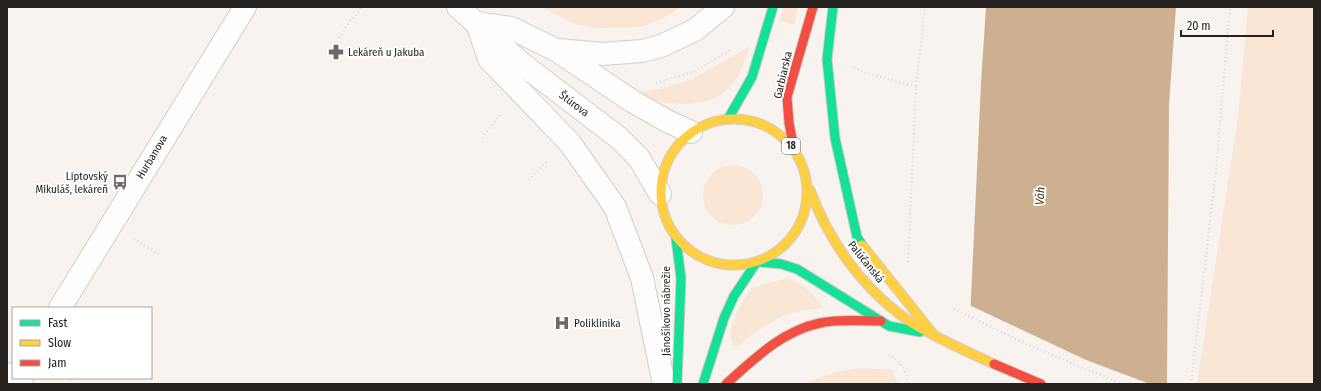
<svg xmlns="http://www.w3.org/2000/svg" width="1321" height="391" viewBox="0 0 1321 391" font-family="'Fira Sans Condensed',sans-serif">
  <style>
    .green { fill: #f9e6d4 }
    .water { fill: #cdb092 }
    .pier { fill: #f8f3ee }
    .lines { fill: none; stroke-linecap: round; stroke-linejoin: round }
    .street-casing { stroke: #d2cec9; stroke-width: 24 }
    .fast-casing { stroke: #d2cec9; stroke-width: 11 }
    .slow-casing { stroke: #d2cec9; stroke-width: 11 }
    .jam-casing { stroke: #d2cec9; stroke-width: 11 }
    .path { stroke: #dddbda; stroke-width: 2.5; stroke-dasharray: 1 3; stroke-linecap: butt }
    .street { stroke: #fefdfc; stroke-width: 22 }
    .fast { stroke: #16e098; stroke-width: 9 }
    .slow { stroke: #ffcf43; stroke-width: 9 }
    .jam { stroke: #f24e42; stroke-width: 9 }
    .labels { text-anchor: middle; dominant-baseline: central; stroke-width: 4; stroke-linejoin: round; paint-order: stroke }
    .shield { fill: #fff; stroke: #666462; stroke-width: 1 }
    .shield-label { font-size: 10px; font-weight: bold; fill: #25211e }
    .poi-label { font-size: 11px; fill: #25211e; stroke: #fff; text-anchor: start }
    .street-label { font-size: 11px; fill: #25211e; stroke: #fff }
    .water-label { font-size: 12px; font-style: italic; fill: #442906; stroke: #fff }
  </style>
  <rect width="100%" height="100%" fill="#f8f3ee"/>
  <g class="green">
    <path d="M541,7H680L666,17L641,27L596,28L572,23Z"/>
    <path d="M784,7H798L794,25L780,21Z"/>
    <path d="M1248,7H1314V384H1197L1238,117Z"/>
    <path d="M750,46L738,77L726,90L714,99L691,104L667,103L654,101L641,92L661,89L691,80Z"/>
    <circle cx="733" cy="195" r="30"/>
    <path d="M784,279C800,279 815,295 823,308L804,310L782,316L751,335L739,346H733C724,326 741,305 751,288Z"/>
    <path d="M862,368L892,370L898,384H807C824,373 843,371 862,368Z"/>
  </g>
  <path class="water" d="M986,7H1176L1169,105L1167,384H967L981,83Z"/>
  <path class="pier" d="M969,305L1086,360L1150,384H965Z"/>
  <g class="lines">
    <g class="street-casing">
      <g id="street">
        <path d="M458,7L521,63L619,138L639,158L660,194"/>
        <path d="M477,23L489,59L570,143L615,207L642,278L664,384"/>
        <path d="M477,23L511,28L556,50L632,101L667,121L691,132"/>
        <path d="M559,50L602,54L642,51L661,46L695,30L723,7"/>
        <path d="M60,308L245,7"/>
        <path d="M7,374L22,384"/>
      </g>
    </g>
    <g class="fast-casing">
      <g id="fast">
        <path d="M833,7L827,59L835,138L857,237L862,245"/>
        <path d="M728,119L752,77L773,7"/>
        <path d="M676,239L681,278L677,384"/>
        <path d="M760,262L781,264L797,269L889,326L920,332"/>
        <path d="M703,384L724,318L734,296L756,263"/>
      </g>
    </g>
    <g class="slow-casing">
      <g id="slow">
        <circle cx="734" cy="192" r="73"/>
        <path d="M810,190C829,242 865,292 912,323C938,339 966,351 994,364"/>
        <path d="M862,245L933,334"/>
      </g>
    </g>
    <g class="jam-casing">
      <g id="jam">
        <path d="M794,149L789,123L787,97L813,7"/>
        <path d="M994,364L1041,384"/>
        <path d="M726,384C754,359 782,331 820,323C840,319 861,321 881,321"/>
      </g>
    </g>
    <g class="path">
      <path d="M339,38L350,21L362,7"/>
      <path d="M854,67L863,72L916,87"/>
      <path d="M656,83L696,71L731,49"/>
      <path d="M482,138L500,115"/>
      <path d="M529,180L548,160"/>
      <path d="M134,239L161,256"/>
      <path d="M908,262L916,87L925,7"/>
      <path d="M954,309L1026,344L1122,384"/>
      <path d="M888,355C903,363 905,368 908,384"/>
      <path d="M67,378L74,384"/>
      <path d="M1191,384L1216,170L1230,7"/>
    </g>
    <use href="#street" class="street"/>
    <use href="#fast" class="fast"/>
    <use href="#slow" class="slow"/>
    <use href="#jam" class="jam"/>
  </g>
  <defs>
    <g id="pharmacy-bare" transform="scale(1.2)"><path d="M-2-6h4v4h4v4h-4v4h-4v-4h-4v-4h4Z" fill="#6f6a67" stroke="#fff" stroke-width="2.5" paint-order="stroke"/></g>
    <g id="bus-bare" transform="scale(1.2)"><path d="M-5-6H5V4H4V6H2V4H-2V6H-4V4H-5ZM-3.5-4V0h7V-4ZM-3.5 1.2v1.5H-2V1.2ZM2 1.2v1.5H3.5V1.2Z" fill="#6f6a67" stroke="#fff" stroke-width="2.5" paint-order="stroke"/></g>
    <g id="hospital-bare" transform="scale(1.2)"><path d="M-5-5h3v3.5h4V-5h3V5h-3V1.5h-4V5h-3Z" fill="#6f6a67" stroke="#fff" stroke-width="2.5" paint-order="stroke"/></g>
  </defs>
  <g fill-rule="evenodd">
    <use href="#pharmacy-bare" x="336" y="52"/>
    <use href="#bus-bare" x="120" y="182"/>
    <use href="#hospital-bare" x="562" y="323"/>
  </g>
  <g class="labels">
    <rect class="shield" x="782" y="138" width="18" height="16" rx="3"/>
    <g class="shield-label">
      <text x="791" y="146">18</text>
    </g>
    <g class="poi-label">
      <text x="348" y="52">Lekáreň u Jakuba</text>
      <text x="108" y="176" text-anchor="end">Liptovský<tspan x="108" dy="13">Mikuláš, lekáreň</tspan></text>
      <text x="574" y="323">Poliklinika</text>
    </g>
    <g class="street-label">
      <text transform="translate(783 75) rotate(-77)">Garbiarska</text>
      <text transform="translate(574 104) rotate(37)">Štúrova</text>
      <text transform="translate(152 157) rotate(-59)">Hurbanova</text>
      <text transform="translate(866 262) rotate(51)">Palúčanská</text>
      <text transform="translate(666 311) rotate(-90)">Jánošíkovo nábrežie</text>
    </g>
    <g class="water-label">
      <text transform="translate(1040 196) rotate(-87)">Váh</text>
    </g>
  </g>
  <rect width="1321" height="391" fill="none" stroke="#25211e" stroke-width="16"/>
  <rect x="12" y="307" width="140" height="72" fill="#ffffff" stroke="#a8a6a5"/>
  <rect x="20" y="320" width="20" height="6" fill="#16e098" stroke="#a8a6a5"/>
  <text x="48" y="327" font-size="12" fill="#25211e">Fast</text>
  <rect x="20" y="340" width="20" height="6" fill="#ffcf43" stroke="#a8a6a5"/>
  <text x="48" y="347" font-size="12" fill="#25211e">Slow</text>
  <rect x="20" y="360" width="20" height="6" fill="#f24e42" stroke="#a8a6a5"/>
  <text x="48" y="367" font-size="12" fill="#25211e">Jam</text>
  <path d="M1181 30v6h92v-6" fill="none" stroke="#25211e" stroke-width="2"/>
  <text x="1187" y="30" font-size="12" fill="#25211e" stroke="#ffffff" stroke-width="3" paint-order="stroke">20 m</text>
</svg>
